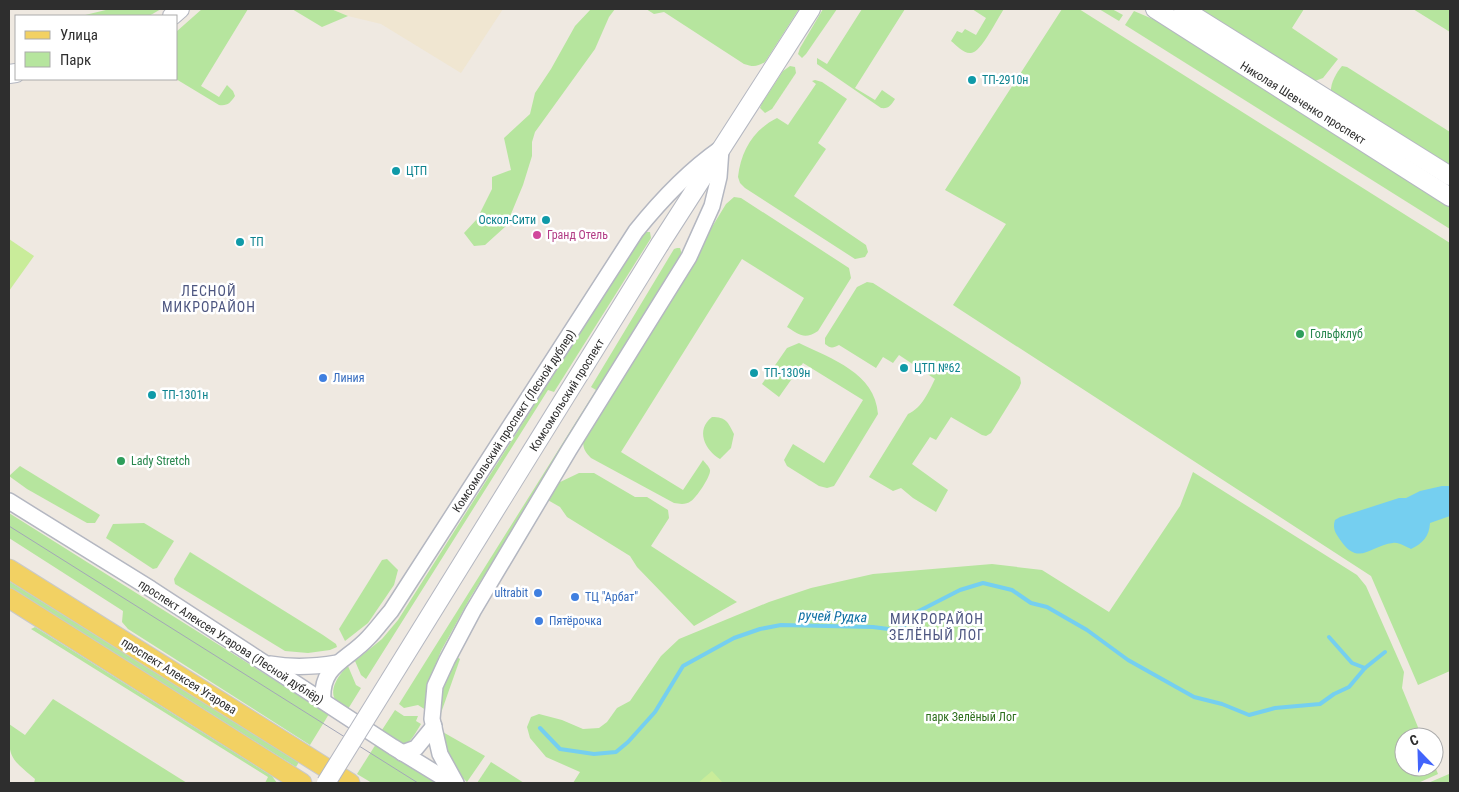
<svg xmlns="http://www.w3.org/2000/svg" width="1459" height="792" viewBox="0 0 1459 792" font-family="'Roboto Condensed',sans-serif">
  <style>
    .education { fill: #f0e6d1 }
    .green { fill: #b6e59e }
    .pitch { fill: #c9ec9a }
    .water { fill: #75cff0 }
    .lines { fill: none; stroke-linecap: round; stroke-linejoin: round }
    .stream { stroke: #75cff0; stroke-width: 4 }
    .tertiary-casing { stroke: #b4b7c1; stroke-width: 18 }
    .secondary-casing { stroke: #b4b7c1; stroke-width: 20 }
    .primary-casing { stroke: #c9c9c9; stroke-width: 21 }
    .tertiary { stroke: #fff; stroke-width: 15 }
    .secondary { stroke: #fff; stroke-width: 18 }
    .primary { stroke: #f2d163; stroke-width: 19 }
    .tram { stroke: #a3a6b8; stroke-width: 1 }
    .secondary-bridge-casing { stroke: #b4b7c1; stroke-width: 20; stroke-linecap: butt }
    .secondary-bridge { stroke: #fff; stroke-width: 18 }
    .culture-dot { fill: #0f9aa8; stroke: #fff; stroke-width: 2 }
    .hotel-dot { fill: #d1479c; stroke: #fff; stroke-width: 2 }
    .leisure-dot { fill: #2e9e5b; stroke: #fff; stroke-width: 2 }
    .shop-dot { fill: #3f7fe0; stroke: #fff; stroke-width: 2 }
    .labels { text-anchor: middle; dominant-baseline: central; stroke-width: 5; stroke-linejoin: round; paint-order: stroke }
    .culture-label { font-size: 12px; fill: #0d838f; stroke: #fff; text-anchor: start }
    .street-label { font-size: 12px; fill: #2e2e2e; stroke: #fff }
    .hotel-label { font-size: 12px; fill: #b23c85; stroke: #fff; text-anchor: start }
    .leisure-label { font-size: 12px; fill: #27864d; stroke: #fff; text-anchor: start }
    .shop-label { font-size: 12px; fill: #366cbe; stroke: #fff; text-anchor: start }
    .park-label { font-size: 12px; fill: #2c6e1b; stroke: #fff }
    .neighbourhood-label { font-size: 14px; letter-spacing: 1px; fill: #4d5680; stroke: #fff }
    .water-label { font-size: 14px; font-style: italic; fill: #0d6fa3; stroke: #fff }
  </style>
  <rect width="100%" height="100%" fill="#efe9e1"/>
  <path class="education" d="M331,9H503L461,73L381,24L348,16Z"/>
  <g class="green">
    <path d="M110,9H161L149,16H81Z"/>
    <path d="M202,9H248L201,86L219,97L227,85L233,91L235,96C230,103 228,106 219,105L176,79V32Z"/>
    <path d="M292,9H331L348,16L322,27Z"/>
    <path d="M591,9H615L609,17L595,49L535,132L532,142V156L523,185L506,226L485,245L474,246L464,233L477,219L492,189V177L511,170L504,138L530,114L535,93L551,69L575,26Z"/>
    <path d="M646,9H799L765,62C757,67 753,67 744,64L664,12L654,14Z"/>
    <path d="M823,9H837L806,54L802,58L798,54L800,48Z"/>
    <path d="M862,9H905L855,88L875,100L882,90L895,99C891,105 889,109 881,108L817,64V58L827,64Z"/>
    <path d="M972,9H1004C998,17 981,53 971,53C964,54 956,45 951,41L957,31L962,33L965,29L976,35L986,18Z"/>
    <path d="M1062,9H1079L1450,243V671L1418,685L1371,576L953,305L1006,224L945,190Z"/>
    <path d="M1099,9H1112L1123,15L1119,21Z"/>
    <path d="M1197,9H1304L1292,28L1338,59L1323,78L1315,81L1305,76Z"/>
    <path d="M1413,9H1450V32Z"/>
    <path d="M1134,11L1155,20L1204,49L1450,205V229L1125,25Z"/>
    <path d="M790,66L795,67L796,73L772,109L765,113L760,108L762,103L783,71Z"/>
    <path d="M1342,66L1347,67L1450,132V168L1331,92C1330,83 1337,72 1342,66Z"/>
    <path d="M815,80L822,82L847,99L818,143L826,149L794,196L866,245L868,252L865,257L855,259L745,188L740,183L738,177C741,151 753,130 777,118L788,125L816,84L812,81Z"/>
    <path d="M734,197L741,198L849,268L851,278L818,331C804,340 800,335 787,327L804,298L742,259L621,452L683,490L703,460C705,463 709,466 710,470C711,476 696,498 691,501C686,505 680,504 674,503L591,458C584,451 582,447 584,437L726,204Z"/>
    <path d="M646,232H650L651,238L554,392L548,390L366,679L361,675L355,661L382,639L398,620L642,235Z"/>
    <path d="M677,248H680L683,257L470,598L441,651L430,679L429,712L418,705L404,708L399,704L596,390L591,387L674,249Z"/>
    <path d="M867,282L873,283L1020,377L1021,383L1019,388L991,433L986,436L982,435L951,417L936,440L930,437L912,464L948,490L936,512L913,498L901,488L893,491L869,477L908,414C922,408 929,391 935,379L899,355L893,363L883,357L876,368L839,345C833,348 831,349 825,344V338L857,287Z"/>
    <path d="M799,343C832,359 875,373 878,414L839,478L834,486L827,488L819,486L787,466L784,460L793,444L824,463L863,400L803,363L779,397L762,384L787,348Z"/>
    <path d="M712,417C726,417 728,422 734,434L731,448L720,459C705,450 695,430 712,417Z"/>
    <path d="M20,466L100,515L95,523H87L27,489L9,476Z"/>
    <path d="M1193,472L1357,575L1366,586L1404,672L1402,688L1422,737H1404V767H1434V764L1438,774L1418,783H573L580,772L546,757L530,738L527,727L531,717L539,714L562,720L583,729L599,728L607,722L617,708L630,701L661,656L679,639L769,602L811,588L873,574L992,564L1042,570L1109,612L1180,506Z"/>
    <path d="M579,473H594L635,497H647L668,510L669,518L651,546L737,602L694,626L637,567L630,556L567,517L560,507L546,499L556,484Z"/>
    <path d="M9,513L329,714L310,745L128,629L122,622L123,611L9,538Z"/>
    <path d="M144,523L174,541L157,568L153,569L106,538L113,524Z"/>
    <path d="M190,552L323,635L336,644L337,647L330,650L308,653L285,651L175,584L174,579Z"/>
    <path d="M387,559L398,570L394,585L368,623L345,641L339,629L382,560Z"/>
    <path d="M9,581L299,762L296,767L9,587Z"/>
    <path d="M35,627L272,776L277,783H265L268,777L31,629Z"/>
    <path d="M454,657H457L460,659L441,713L442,689Z"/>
    <path d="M348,666L356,685L361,688L348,709C345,707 340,705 337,702C327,691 339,674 348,666Z"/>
    <path d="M53,699L187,783H34L35,779C9,757 9,758 9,724L25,735Z"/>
    <path d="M395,710L404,716H418L416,721L421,724C405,751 406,748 380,733Z"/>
    <path d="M441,731L485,756L467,782C448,764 448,755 441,731Z"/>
    <path d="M376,744L438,783H372L357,774Z"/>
    <path d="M491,762L524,783H477Z"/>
    <path d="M1449,774L1450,783H1428Z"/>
  </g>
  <g class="pitch">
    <path d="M9,239L34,256L9,291Z"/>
    <path d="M712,771L723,783H698Z"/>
  </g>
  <path class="water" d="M1442,486H1450V516L1430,523C1429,537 1423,543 1411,549C1406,547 1399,542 1393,543C1371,545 1359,567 1341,541C1336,534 1332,529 1335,520L1340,517L1399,498H1406L1420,491Z"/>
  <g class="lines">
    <g class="stream">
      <path d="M1329,637L1352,663L1365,668"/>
      <path d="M540,728L560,749L594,754L616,752L628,742L655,712L683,666L734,638L760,629L781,625L873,627L896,630L904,626L915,613L960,590L983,583L1012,590L1031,603L1047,607L1087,630L1128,660L1194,697L1222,704L1249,715L1275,708L1320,704L1334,694L1349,687L1365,668L1385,652"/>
    </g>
    <g class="tertiary-casing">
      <g id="tertiary">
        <path d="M9,501L151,589L393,747L452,783"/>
        <path d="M270,664C293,668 314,667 337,663"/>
        <path d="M323,701C320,665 347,661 368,638C376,630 383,620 391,611L636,231C661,200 687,172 720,149"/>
        <path d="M402,753L416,748L434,726"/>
        <path d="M456,783L440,754L432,719L435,686L447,660L473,611L569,450L689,257L712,206L719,177L721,149"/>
      </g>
    </g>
    <g class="secondary-casing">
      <g id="secondary">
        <path d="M1155,9L1450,197"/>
        <path d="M1183,9L1450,176"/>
        <path d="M172,16L180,9"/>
        <path d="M9,74L16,73"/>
        <path d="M660,244L811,9"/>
      </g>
    </g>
    <g class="primary-casing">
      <g id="primary">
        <path d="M9,569L350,783"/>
        <path d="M9,598L302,783"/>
      </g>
    </g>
    <use href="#tertiary" class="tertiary"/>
    <use href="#secondary" class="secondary"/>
    <use href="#primary" class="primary"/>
    <path class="tram" d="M9,526L418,783"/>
    <g class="secondary-bridge-casing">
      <path id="secondary-bridge" d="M326,783L660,244"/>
    </g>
    <use href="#secondary-bridge" class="secondary-bridge"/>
  </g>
  <g class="culture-dot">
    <circle cx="972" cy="80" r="5"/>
    <circle cx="396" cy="171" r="5"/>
    <circle cx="546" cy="220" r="5"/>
    <circle cx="240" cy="242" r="5"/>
    <circle cx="904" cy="368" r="5"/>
    <circle cx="754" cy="373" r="5"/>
    <circle cx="152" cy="395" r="5"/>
  </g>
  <circle class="hotel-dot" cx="537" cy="235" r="5"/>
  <g class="leisure-dot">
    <circle cx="1300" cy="334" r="5"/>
    <circle cx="121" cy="461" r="5"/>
  </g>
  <g class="shop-dot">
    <circle cx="323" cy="378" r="5"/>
    <circle cx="538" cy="593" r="5"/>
    <circle cx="575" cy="597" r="5"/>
    <circle cx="539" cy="621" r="5"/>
  </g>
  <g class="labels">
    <g class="culture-label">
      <text x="982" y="80">ТП-2910н</text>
      <text x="406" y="171">ЦТП</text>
      <text x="536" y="220" text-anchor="end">Оскол-Сити</text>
      <text x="250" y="242">ТП</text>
      <text x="914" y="368">ЦТП №62</text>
      <text x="764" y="373">ТП-1309н</text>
      <text x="162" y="395">ТП-1301н</text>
    </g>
    <g class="street-label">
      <text transform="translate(1303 103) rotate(32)">Николая Шевченко проспект</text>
      <text transform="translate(567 395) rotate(-58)">Комсомольский проспект</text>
      <text transform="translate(514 421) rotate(-57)">Комсомольский проспект (Лесной дублер)</text>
      <text transform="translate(231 642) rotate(33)">проспект Алексея Угарова (Лесной дублёр)</text>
      <text transform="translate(179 676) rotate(32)">проспект Алексея Угарова</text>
    </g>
    <g class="hotel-label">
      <text x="547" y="235">Гранд Отель</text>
    </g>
    <g class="leisure-label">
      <text x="1310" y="334">Гольфклуб</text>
      <text x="131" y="461">Lady Stretch</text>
    </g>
    <g class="shop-label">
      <text x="333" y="378">Линия</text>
      <text x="528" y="593" text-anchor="end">ultrabit</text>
      <text x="585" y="597">ТЦ "Арбат"</text>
      <text x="549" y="621">Пятёрочка</text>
    </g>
    <g class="park-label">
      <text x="971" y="717">парк Зелёный Лог</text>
    </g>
    <g class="neighbourhood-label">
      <text x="209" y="291">ЛЕСНОЙ<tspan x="209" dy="16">МИКРОРАЙОН</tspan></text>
      <text x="937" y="619">МИКРОРАЙОН<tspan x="937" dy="16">ЗЕЛЁНЫЙ ЛОГ</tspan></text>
    </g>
    <g class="water-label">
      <text transform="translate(833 616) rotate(2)">ручей Рудка</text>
    </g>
  </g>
  <rect width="1459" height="792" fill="none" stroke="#2e2e2e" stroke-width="20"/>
  <rect x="15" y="15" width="162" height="65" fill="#ffffff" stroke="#ababab"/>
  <rect x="25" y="31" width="25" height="8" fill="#f2d163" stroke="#ababab"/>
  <text x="60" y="40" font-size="15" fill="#2e2e2e">Улица</text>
  <rect x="25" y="52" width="25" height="15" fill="#b6e59e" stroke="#ababab"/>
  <text x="60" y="65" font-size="15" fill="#2e2e2e">Парк</text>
  <g transform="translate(1419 752) rotate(337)"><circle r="24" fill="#ffffff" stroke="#ababab"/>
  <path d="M0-4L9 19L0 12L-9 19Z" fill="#4264fb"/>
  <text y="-8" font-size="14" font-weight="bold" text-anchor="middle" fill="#2e2e2e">С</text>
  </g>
</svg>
